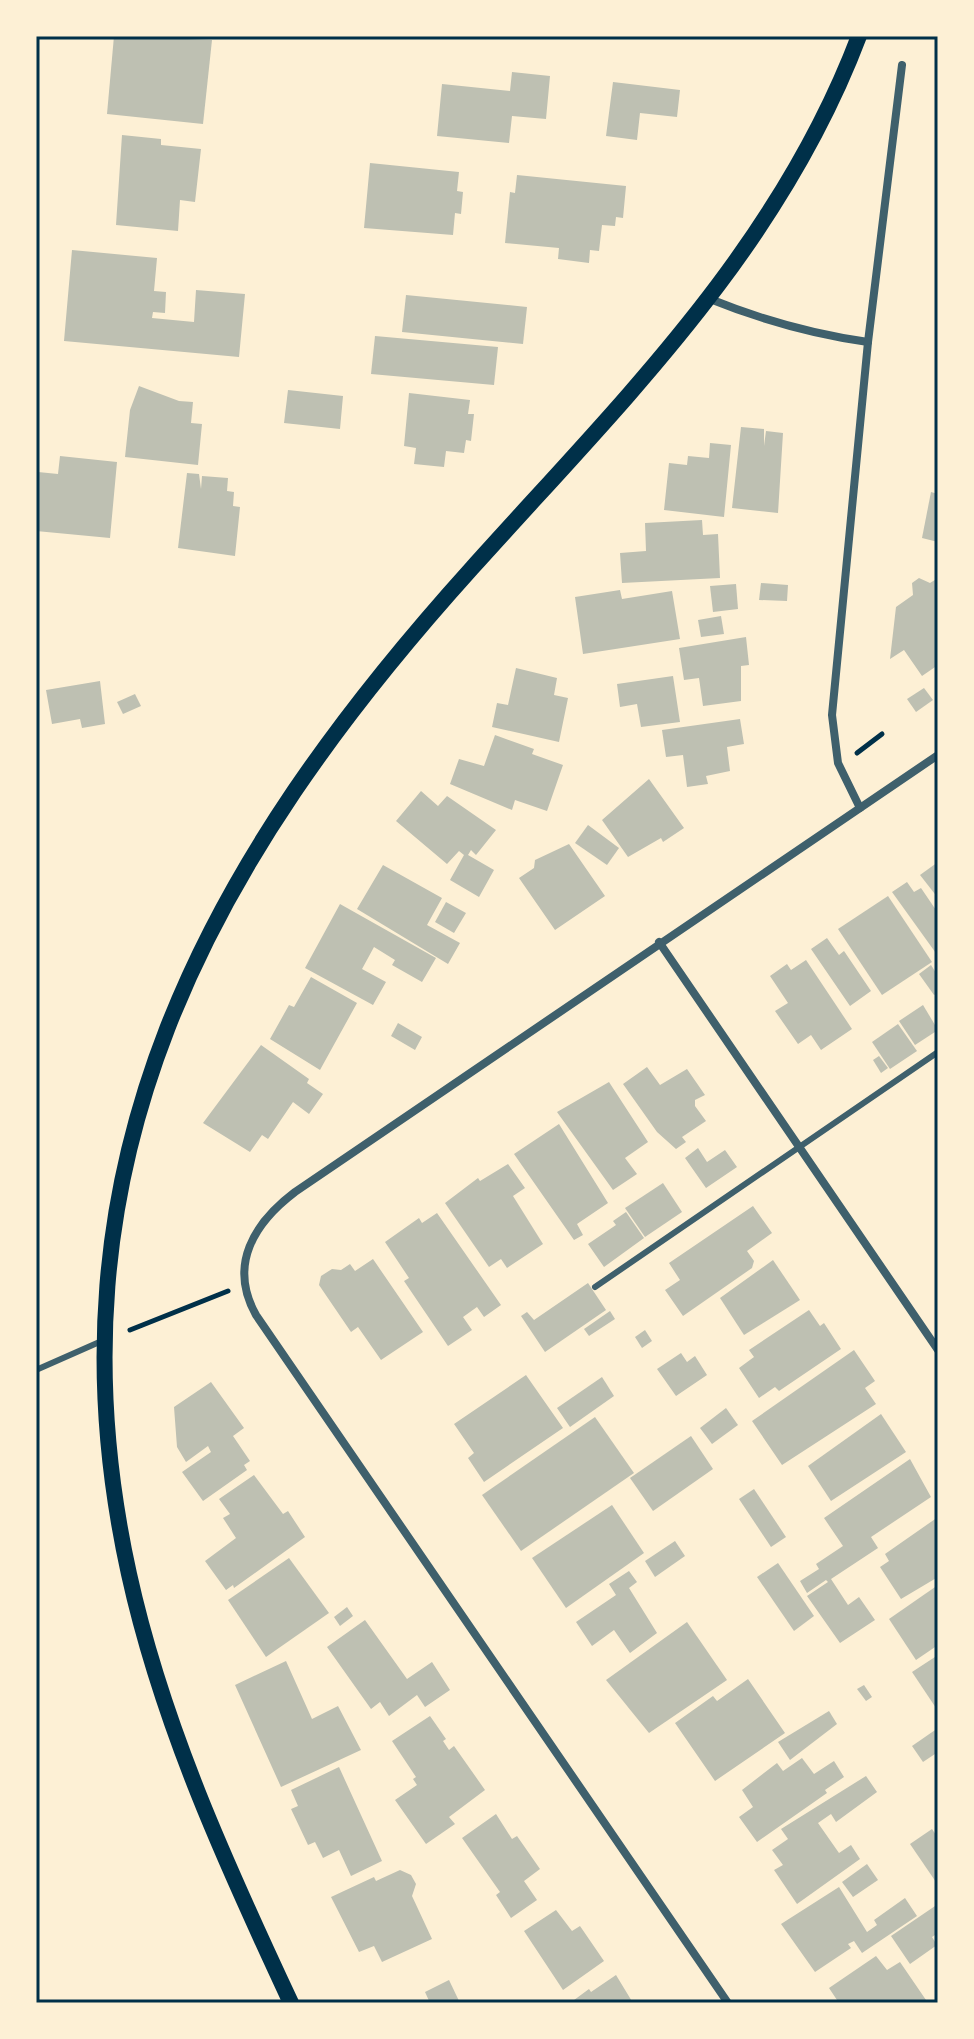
<svg xmlns="http://www.w3.org/2000/svg" width="974" height="2039" viewBox="0 0 974 2039" font-family="'IBM Plex Sans',sans-serif">
  <style>
    .building { fill: #bec0b2 }
    .lines { fill: none; stroke-linecap: round; stroke-linejoin: round }
    .path { stroke: #003049; stroke-width: 5 }
    .service { stroke: #3f606c; stroke-width: 6 }
    .minor { stroke: #3f606c; stroke-width: 8 }
    .secondary { stroke: #003049; stroke-width: 16 }
    .neatline { fill: none; stroke: #003049; stroke-width: 3 }
  </style>
  <rect width="100%" height="100%" fill="#fdf0d5"/>
  <g class="building">
    <path d="M114,36L212,40L203,124L107,114Z"/>
    <path d="M512,72L550,76L546,119L512,116L509,143L437,136L442,84L510,91Z"/>
    <path d="M613,82L680,90L677,117L640,113L637,140L606,136Z"/>
    <path d="M122,135L161,139V145L201,149L195,202L180,200L178,231L116,225Z"/>
    <path d="M370,163L459,172L457,191L463,192L461,214L455,213L453,235L364,228Z"/>
    <path d="M517,175L626,186L623,218L616,217L615,226L602,225L599,251L590,250L589,263L558,259L559,248L505,243L510,192L515,193Z"/>
    <path d="M72,250L157,258L154,291L166,292L165,313L153,312L152,318L194,322L196,290L245,294L239,357L64,341Z"/>
    <path d="M406,295L527,307L523,344L402,332Z"/>
    <path d="M375,336L498,347L494,385L371,374Z"/>
    <path d="M139,386L179,401L193,402L191,423L202,424L198,465L125,457L130,410Z"/>
    <path d="M288,390L343,396L340,429L284,423Z"/>
    <path d="M409,393L470,400L468,414H474L471,441L466,440L464,453L446,451L444,467L414,464L416,448L404,446Z"/>
    <path d="M741,427L764,429V446L766,431L783,433L778,513L732,508Z"/>
    <path d="M710,443L731,445L724,517L664,510L669,463L687,465L688,456L709,458Z"/>
    <path d="M60,456L117,462L110,538L36,531L38,472L58,474Z"/>
    <path d="M187,473L199,474L201,489L202,476L228,478L227,491L234,492L233,506L240,507L235,556L178,548Z"/>
    <path d="M931,492L938,494V542L922,538Z"/>
    <path d="M702,520L703,535L718,534L720,578L622,583L620,553L646,551L645,523Z"/>
    <path d="M919,578L930,583L938,578V665L922,676L904,650L890,659L896,607L913,595L912,583Z"/>
    <path d="M761,583L788,585L787,601L759,600Z"/>
    <path d="M736,584L738,609L713,612L710,586Z"/>
    <path d="M620,590L622,599L672,591L680,639L583,654L575,597Z"/>
    <path d="M721,616L724,634L701,637L698,620Z"/>
    <path d="M746,637L749,665L741,666V701L703,706L699,678L684,680L679,648Z"/>
    <path d="M516,668L557,678L554,695L568,698L559,742L492,727L497,703L508,705Z"/>
    <path d="M673,676L680,722L641,727L637,704L620,707L617,684Z"/>
    <path d="M100,681L105,724L82,728L80,719L52,724L46,690Z"/>
    <path d="M924,688L933,700L916,712L907,699Z"/>
    <path d="M135,694L141,706L123,714L117,702Z"/>
    <path d="M740,719L744,744L727,747L730,771L706,776L708,784L687,787L683,755L666,757L662,730Z"/>
    <path d="M495,735L534,749L532,754L563,765L547,811L515,800L512,810L450,784L459,759L484,766Z"/>
    <path d="M649,779L684,828L663,842L661,838L628,857L602,820Z"/>
    <path d="M421,791L438,806L447,796L496,830L476,855L471,850L468,855L494,870L479,897L450,880L464,855L459,851L447,864L396,821Z"/>
    <path d="M588,825L619,848L607,865L575,843Z"/>
    <path d="M569,844L605,896L555,930L519,878L534,868L535,860Z"/>
    <path d="M938,862V898L920,875Z"/>
    <path d="M383,865L442,898L427,925L460,943L448,964L357,909Z"/>
    <path d="M907,882L914,892L921,888L938,913V956L892,892Z"/>
    <path d="M888,896L932,962L882,995L838,929Z"/>
    <path d="M446,902L466,913L454,933L435,922Z"/>
    <path d="M340,904L436,958L422,982L392,965L395,960L374,947L362,969L386,982L373,1005L305,968Z"/>
    <path d="M827,938L839,955L844,951L871,991L850,1006L811,949Z"/>
    <path d="M806,960L852,1029L821,1050L811,1035L798,1044L775,1011L788,1003L770,976L787,964L791,970Z"/>
    <path d="M931,965L938,976V993L934,995L919,974Z"/>
    <path d="M311,977L357,1003L320,1070L270,1039L289,1005L294,1007Z"/>
    <path d="M923,1005L938,1030L915,1045L899,1021Z"/>
    <path d="M398,1023L422,1037L415,1050L391,1036Z"/>
    <path d="M898,1024L917,1051L890,1069L872,1042Z"/>
    <path d="M261,1045L309,1079L307,1083L323,1094L309,1114L293,1102L268,1139L262,1135L250,1152L203,1123Z"/>
    <path d="M879,1056L888,1068L881,1073L873,1060Z"/>
    <path d="M647,1067L660,1085L687,1069L705,1095L695,1100V1106L706,1121L682,1137L686,1142L676,1149L657,1132L623,1084Z"/>
    <path d="M609,1082L648,1142L625,1158L637,1174L613,1190L557,1112Z"/>
    <path d="M559,1124L608,1203L577,1224L583,1235L574,1240L514,1154Z"/>
    <path d="M698,1148L707,1162L725,1150L737,1167L706,1188L685,1158Z"/>
    <path d="M508,1164L525,1188L513,1196L543,1244L507,1268L501,1259L489,1267L445,1203L478,1178L480,1181Z"/>
    <path d="M663,1183L682,1212L645,1237L625,1208Z"/>
    <path d="M753,1206L772,1233L747,1251L754,1261L752,1268L683,1316L665,1290L680,1280L669,1263Z"/>
    <path d="M626,1212L644,1238L604,1267L588,1244L616,1225L613,1221Z"/>
    <path d="M437,1213L501,1305L484,1317L477,1307L463,1317L472,1330L448,1346L404,1281L409,1278L385,1242L419,1218L422,1223Z"/>
    <path d="M373,1259L423,1332L381,1360L358,1327L351,1332L319,1285L321,1276L332,1269L341,1270L350,1264L355,1271Z"/>
    <path d="M773,1260L800,1300L744,1335L720,1298Z"/>
    <path d="M588,1283L606,1310L545,1352L521,1316L527,1312L534,1320Z"/>
    <path d="M809,1310L820,1326L824,1323L841,1349L779,1391L775,1387L759,1398L739,1368L754,1357L749,1350Z"/>
    <path d="M610,1311L615,1319L589,1336L584,1329Z"/>
    <path d="M645,1330L652,1341L642,1348L635,1337Z"/>
    <path d="M854,1350L875,1381L865,1388L876,1404L782,1465L752,1421Z"/>
    <path d="M681,1353L687,1362L695,1356L707,1375L676,1396L657,1369Z"/>
    <path d="M526,1375L563,1428L484,1482L468,1458L474,1453L454,1424Z"/>
    <path d="M602,1377L614,1396L570,1427L557,1408Z"/>
    <path d="M211,1382L244,1428L233,1436L250,1461L244,1465L247,1470L203,1501L182,1472L211,1452L208,1446L186,1462L177,1447L174,1407Z"/>
    <path d="M726,1408L738,1425L712,1444L700,1428Z"/>
    <path d="M881,1414L906,1452L831,1501L808,1466Z"/>
    <path d="M595,1417L634,1473L521,1551L482,1495Z"/>
    <path d="M691,1436L713,1469L653,1511L630,1478Z"/>
    <path d="M910,1459L931,1497L871,1537L878,1548L831,1579L848,1605L859,1597L875,1620L840,1643L807,1596L828,1582L826,1580L807,1593L800,1581L819,1569L816,1564L843,1546L824,1518Z"/>
    <path d="M254,1475L283,1514L288,1511L305,1537L234,1588L233,1585L226,1590L205,1561L236,1538L223,1518L230,1514L219,1499Z"/>
    <path d="M754,1489L786,1537L771,1547L739,1499Z"/>
    <path d="M612,1505L644,1553L566,1608L532,1558Z"/>
    <path d="M938,1517V1577L901,1599L880,1567L889,1561L885,1554Z"/>
    <path d="M675,1541L685,1556L655,1577L645,1561Z"/>
    <path d="M289,1558L329,1613L266,1657L228,1600Z"/>
    <path d="M778,1563L814,1616L794,1631L757,1577Z"/>
    <path d="M629,1571L637,1582L629,1588L657,1633L630,1653L614,1630L592,1646L576,1622L616,1595L609,1584Z"/>
    <path d="M938,1585V1645L916,1660L889,1619Z"/>
    <path d="M347,1607L353,1616L340,1626L334,1617Z"/>
    <path d="M365,1620L407,1679L432,1662L450,1690L425,1707L417,1695L389,1716L380,1702L371,1709L327,1647Z"/>
    <path d="M687,1622L727,1680L649,1733L606,1680Z"/>
    <path d="M938,1655V1711L912,1672Z"/>
    <path d="M286,1661L312,1719L338,1706L361,1750L281,1787L235,1685Z"/>
    <path d="M748,1679L785,1733L715,1781L675,1723L713,1696L717,1701Z"/>
    <path d="M864,1685L872,1697L866,1701L857,1689Z"/>
    <path d="M829,1711L837,1724L790,1760L778,1742Z"/>
    <path d="M430,1716L446,1739L443,1741L449,1750L454,1746L485,1790L449,1817L455,1824L426,1844L395,1800L417,1785L413,1779L416,1777L392,1741Z"/>
    <path d="M938,1728V1752L923,1762L912,1746Z"/>
    <path d="M802,1758L814,1774L834,1761L844,1777L825,1790L827,1793L757,1842L739,1817L753,1807L742,1790L777,1763L783,1771Z"/>
    <path d="M339,1767L382,1861L351,1876L339,1850L323,1858L315,1842L308,1845L291,1809L298,1806L291,1790Z"/>
    <path d="M866,1776L877,1792L836,1822L831,1814L818,1823L839,1853L851,1845L860,1859L797,1904L774,1870L783,1865L772,1850L788,1839L781,1829Z"/>
    <path d="M496,1814L512,1839L517,1836L540,1869L524,1881L537,1900L511,1918L496,1895L500,1892L462,1838Z"/>
    <path d="M932,1829L938,1838V1885L910,1844Z"/>
    <path d="M867,1864L878,1880L853,1897L842,1882Z"/>
    <path d="M400,1870L411,1875L416,1884L412,1896L432,1939L382,1962L374,1946L359,1952L331,1897L374,1877L376,1881Z"/>
    <path d="M839,1887L867,1932L877,1925L874,1920L905,1898L917,1916L862,1953L854,1941L848,1944L851,1948L815,1972L781,1924Z"/>
    <path d="M938,1904V1933L932,1937L937,1945L910,1964L891,1936Z"/>
    <path d="M556,1910L572,1931L580,1926L604,1961L563,1990L524,1931Z"/>
    <path d="M876,1956L887,1970L900,1962L926,2000L921,2003H839L829,1988Z"/>
    <path d="M616,1975L633,2003H570L589,1989L591,1992Z"/>
    <path d="M449,1980L460,2003H430L425,1992Z"/>
  </g>
  <g class="lines">
    <g class="path">
      <path d="M857,753L882,734"/>
      <path d="M130,1330L228,1291"/>
    </g>
    <g class="service">
      <path d="M595,1287L938,1052"/>
      <path d="M36,1370L104,1340"/>
    </g>
    <g class="minor">
      <path d="M710,299C762,320 811,334 868,342"/>
      <path d="M860,808L838,763L832,715L868,342L902,65"/>
      <path d="M659,942L938,1350"/>
      <path d="M728,2003L256,1315C228,1265 254,1223 295,1192L938,755"/>
    </g>
    <path class="secondary" d="M291,2003C226,1864 162,1724 129,1574C39,1166 207,862 472,568C622,401 778,250 859,36"/>
  </g>
  <rect width="974" height="2039" fill="none" stroke="#fdf0d5" stroke-width="76"/>
  <rect x="38" y="38" width="898" height="1963" class="neatline"/>
</svg>
